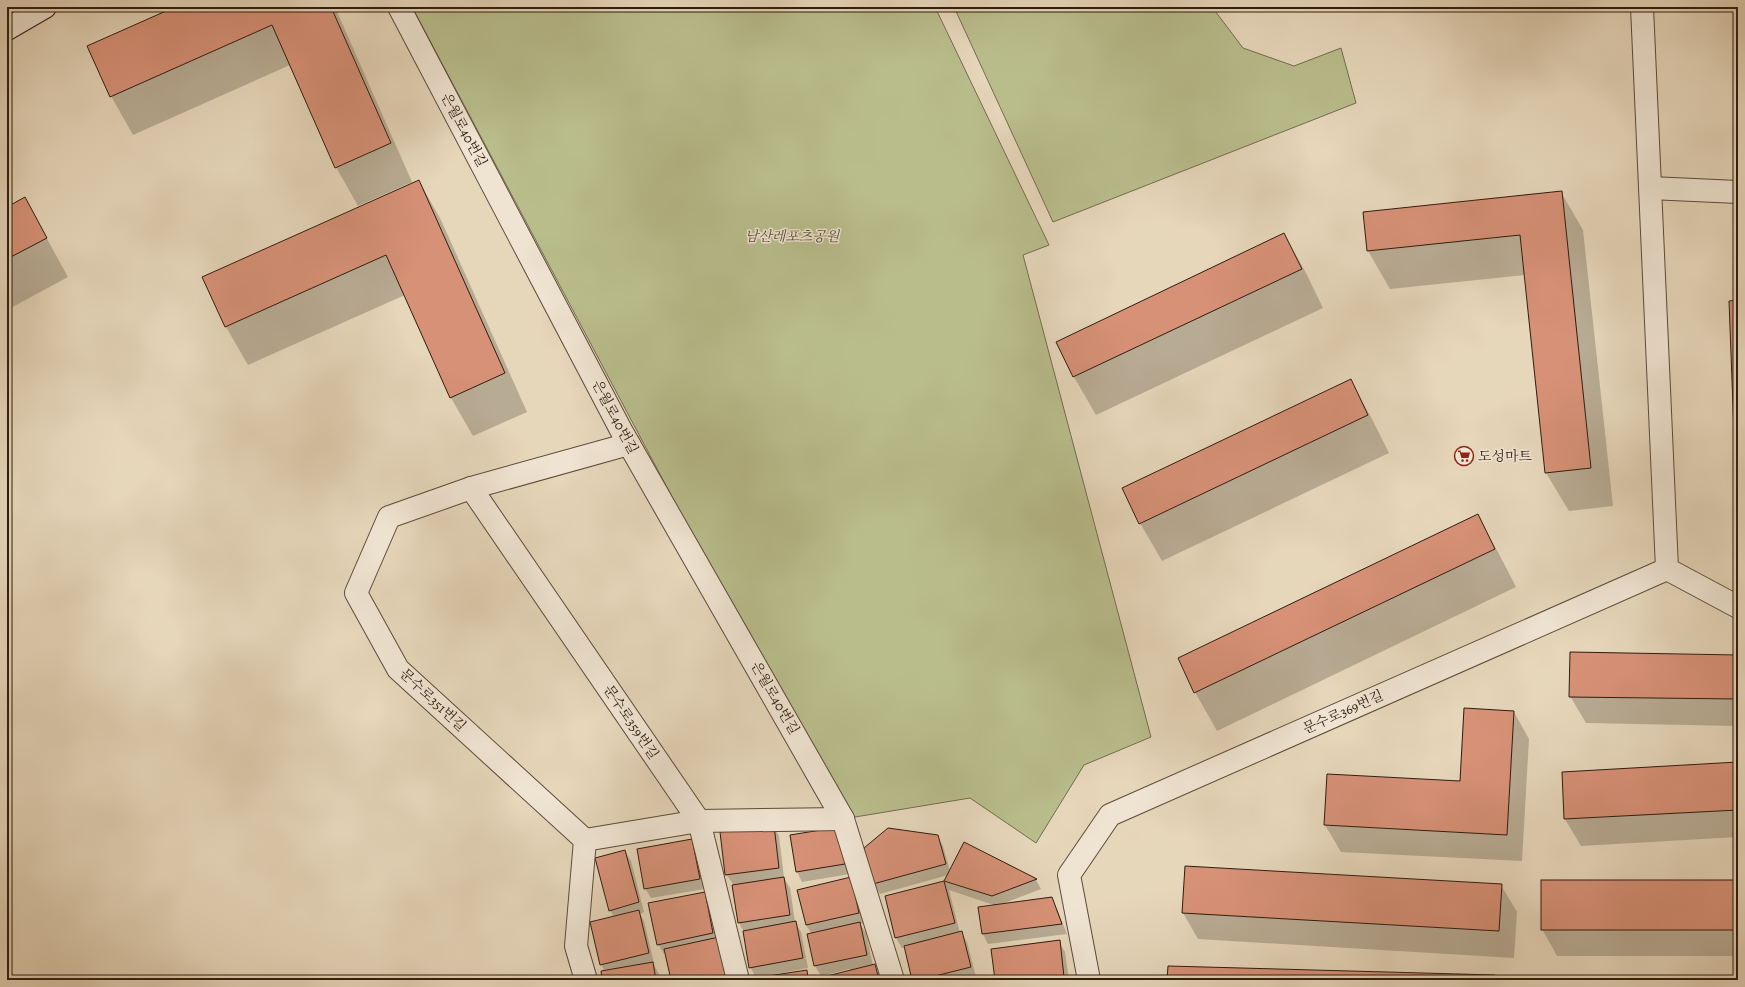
<svg xmlns="http://www.w3.org/2000/svg" width="1745" height="987" viewBox="0 0 1745 987" font-family="Alegreya,'Noto Serif KR',serif">
  <style>
    .green { fill: #b9bd8c; stroke: #746c4e }
    .shadow { fill: #0003 }
    .building { fill: #d79177; stroke: #2e1c0f }
    .lines { fill: none; stroke-linecap: round; stroke-linejoin: round }
    .street-casing { stroke: #5c4a3a; stroke-width: 24 }
    .secondary-casing { stroke: #2e1c0f; stroke-width: 24 }
    .street { stroke: #efe4d2; stroke-width: 22 }
    .secondary { stroke: #efe4d2; stroke-width: 22 }
    .labels { text-anchor: middle; dominant-baseline: central; stroke-width: 3; stroke-linejoin: round; paint-order: stroke }
    .street-label { font-size: 14px; fill: #2e1c0f; stroke: #efe4d2 }
    .park-label { font-size: 14px; font-style: italic; fill: #584c34; stroke: #efe4d2 }
    .poi-label { font-size: 14px; fill: #2e1c0f; stroke: #efe4d2; text-anchor: start }
  </style>
  <rect width="100%" height="100%" fill="#e6d6ba"/>
  <filter id="stains"><feTurbulence type="fractalNoise" baseFrequency=".005" numOctaves="4"/><feColorMatrix values="0 0 0 0 .2 0 0 0 0 .09 0 0 0 0 .02 0 0 0 .5 -.17"/></filter>
  <radialGradient id="worn" r=".72"><stop offset=".6" stop-color="#630" stop-opacity="0"/><stop offset="1" stop-color="#630" stop-opacity=".3"/></radialGradient>
  <g class="green">
    <path d="M412,7H935L1049,245L1023,255L1151,737L1084,765L1036,843L970,798L843,819Z"/>
    <path d="M954,7H1212L1243,48L1294,66L1341,48L1356,103L1053,222Z"/>
  </g>
  <g class="shadow">
    <path d="M178,7H335L412,182L358,206L336,167L290,65L133,135L111,96Z"/>
    <path d="M419,181L441,220L527,412L473,436L451,398L405,295L248,365L226,327Z"/>
    <path d="M1561,192L1583,230L1613,506L1569,511L1546,473L1525,275L1390,289L1368,251L1364,213Z"/>
    <path d="M7,208L46,237L68,277L7,310Z"/>
    <path d="M1284,234L1306,273L1323,308L1096,415L1074,377L1057,342Z"/>
    <path d="M1350,380L1372,419L1389,453L1162,561L1140,523Z"/>
    <path d="M1477,515L1499,554L1516,587L1217,731L1195,692Z"/>
    <path d="M1738,656V726L1586,723L1570,696Z"/>
    <path d="M1514,712L1529,739L1522,861L1341,852L1325,825L1461,782Z"/>
    <path d="M1738,763V837L1581,846L1565,819Z"/>
    <path d="M774,826L779,836L784,878L790,888L795,922L801,932L808,968L766,976V977L806,971L811,980H756L757,979L750,967L744,932L739,923L733,884L726,874Z"/>
    <path d="M839,828L850,874L802,882L797,872Z"/>
    <path d="M937,836L943,846L950,871L964,844L1036,880L1041,889L1002,904L1051,899L1057,909L1067,934L988,944L983,934L997,906L949,890L960,933L961,932L967,942L976,977L965,980H913L905,947L902,948L896,938L886,896L946,881L948,875L880,894L874,884Z"/>
    <path d="M692,840L698,850L705,889L651,898L645,888Z"/>
    <path d="M625,851L631,861L644,912L640,914L644,921L654,963H653L659,974L660,980H603L605,972L601,964L614,917L610,910Z"/>
    <path d="M850,878L864,923L860,924L866,933L873,966H875L881,980H821L850,971V969L821,976L815,966L812,934L806,925Z"/>
    <path d="M1738,881V956H1557L1542,929Z"/>
    <path d="M1501,885L1517,912L1514,958L1198,939L1183,913Z"/>
    <path d="M704,893L710,903L731,980H672L666,954H664L658,944Z"/>
    <path d="M1059,942L1065,952L1069,980H996Z"/>
  </g>
  <g class="building">
    <path d="M175,7H331L391,143L335,168L272,25L110,97L87,46Z"/>
    <path d="M419,180L505,373L450,398L386,255L225,327L202,277Z"/>
    <path d="M1562,191L1591,468L1545,473L1520,235L1367,251L1363,212Z"/>
    <path d="M25,197L47,238L7,259V207Z"/>
    <path d="M1284,233L1302,269L1073,377L1056,342Z"/>
    <path d="M1738,300V486H1736L1729,301Z"/>
    <path d="M1351,379L1368,415L1139,524L1122,488Z"/>
    <path d="M1478,514L1495,549L1194,693L1178,658Z"/>
    <path d="M1570,652L1738,655V699L1569,697Z"/>
    <path d="M1464,708L1514,711L1507,835L1324,825L1327,774L1460,781Z"/>
    <path d="M1738,762V810L1564,819L1562,772Z"/>
    <path d="M774,825L779,868L725,875L720,832Z"/>
    <path d="M840,827L845,864L796,872L790,835Z"/>
    <path d="M888,828L938,835L946,864L873,884L864,848Z"/>
    <path d="M692,839L700,879L644,889L637,849Z"/>
    <path d="M964,842L1037,879L992,896L944,881Z"/>
    <path d="M625,850L639,902L609,911L595,858Z"/>
    <path d="M1185,866L1502,884L1499,931L1182,913Z"/>
    <path d="M784,877L790,915L738,923L732,885Z"/>
    <path d="M851,877L859,913L806,925L797,890Z"/>
    <rect x="1541" y="880" width="197" height="50"/>
    <path d="M944,881L955,923L895,938L885,896Z"/>
    <path d="M705,892L713,933L657,945L648,903Z"/>
    <path d="M1052,897L1062,924L982,934L978,907Z"/>
    <path d="M639,910L649,953L600,965L590,922Z"/>
    <path d="M796,921L803,958L749,968L743,931Z"/>
    <path d="M860,922L867,955L814,966L807,934Z"/>
    <path d="M962,931L971,967L919,980H912L904,946Z"/>
    <path d="M719,937L728,978L717,980H671L664,949Z"/>
    <path d="M1060,940L1064,977L1038,980H995L991,949Z"/>
    <path d="M653,962L656,980H602L601,971Z"/>
    <path d="M875,964L879,980H820L819,978Z"/>
    <path d="M1168,966L1495,975V980H1167Z"/>
    <path d="M807,970L808,980H755V978Z"/>
    <rect x="1545" y="976" width="193" height="4"/>
  </g>
  <g class="lines">
    <g class="street-casing">
      <g id="street">
        <path d="M399,7L622,432L843,819L893,980"/>
        <path d="M1642,7L1667,569"/>
        <path d="M1650,188L1738,192"/>
        <path d="M471,488L699,821L738,980"/>
        <path d="M585,840L699,821L843,819"/>
        <path d="M586,980L576,946L585,840L398,669L356,593L389,517L471,488L629,444"/>
        <path d="M1089,980L1069,875L1110,815L1667,569L1738,607"/>
      </g>
    </g>
    <g class="secondary-casing">
      <path id="secondary" d="M7,29L45,7"/>
    </g>
    <use href="#street" class="street"/>
    <use href="#secondary" class="secondary"/>
  </g>
  <defs>
    <g id="supermarket-ring" transform="scale(1)"><circle r="9.5" fill="#efe4d2" stroke="#8f2418" stroke-width="1.5"/><path d="M-6-5.5h2.5l.6 2H6L4.5 2H-2.5L-4.4-4H-6ZM-1.5 3.2a1.3 1.3 0 1 0 .1 0ZM3 3.2a1.3 1.3 0 1 0 .1 0Z" fill="#8f2418"/></g>
  </defs>
  <g fill-rule="evenodd">
    <use href="#supermarket-ring" x="1464" y="456"/>
  </g>
  <g class="labels">
    <g class="street-label">
      <text transform="translate(464 130) rotate(62)">은월로40번길</text>
      <text transform="translate(615 417) rotate(62)">은월로40번길</text>
      <text transform="translate(775 698) rotate(60)">은월로40번길</text>
      <text transform="translate(433 700) rotate(43)">문수로351번길</text>
      <text transform="translate(1343 712) rotate(-24)">문수로369번길</text>
      <text transform="translate(631 722) rotate(56)">문수로359번길</text>
    </g>
    <g class="park-label">
      <text x="792" y="236">남산레포츠공원</text>
    </g>
    <g class="poi-label">
      <text x="1478" y="456">도성마트</text>
    </g>
  </g>
  <rect width="1745" height="987" fill="none" stroke="#e6d6ba" stroke-width="24"/>
  <rect x="8" y="8" width="1729" height="971" fill="none" stroke="#2e1c0f" stroke-width="2"/>
  <rect x="12" y="12" width="1721" height="963" fill="none" stroke="#2e1c0f"/>
  <rect width="100%" height="100%" filter="url(#stains)"/>
  <rect width="100%" height="100%" fill="url(#worn)"/>
</svg>
